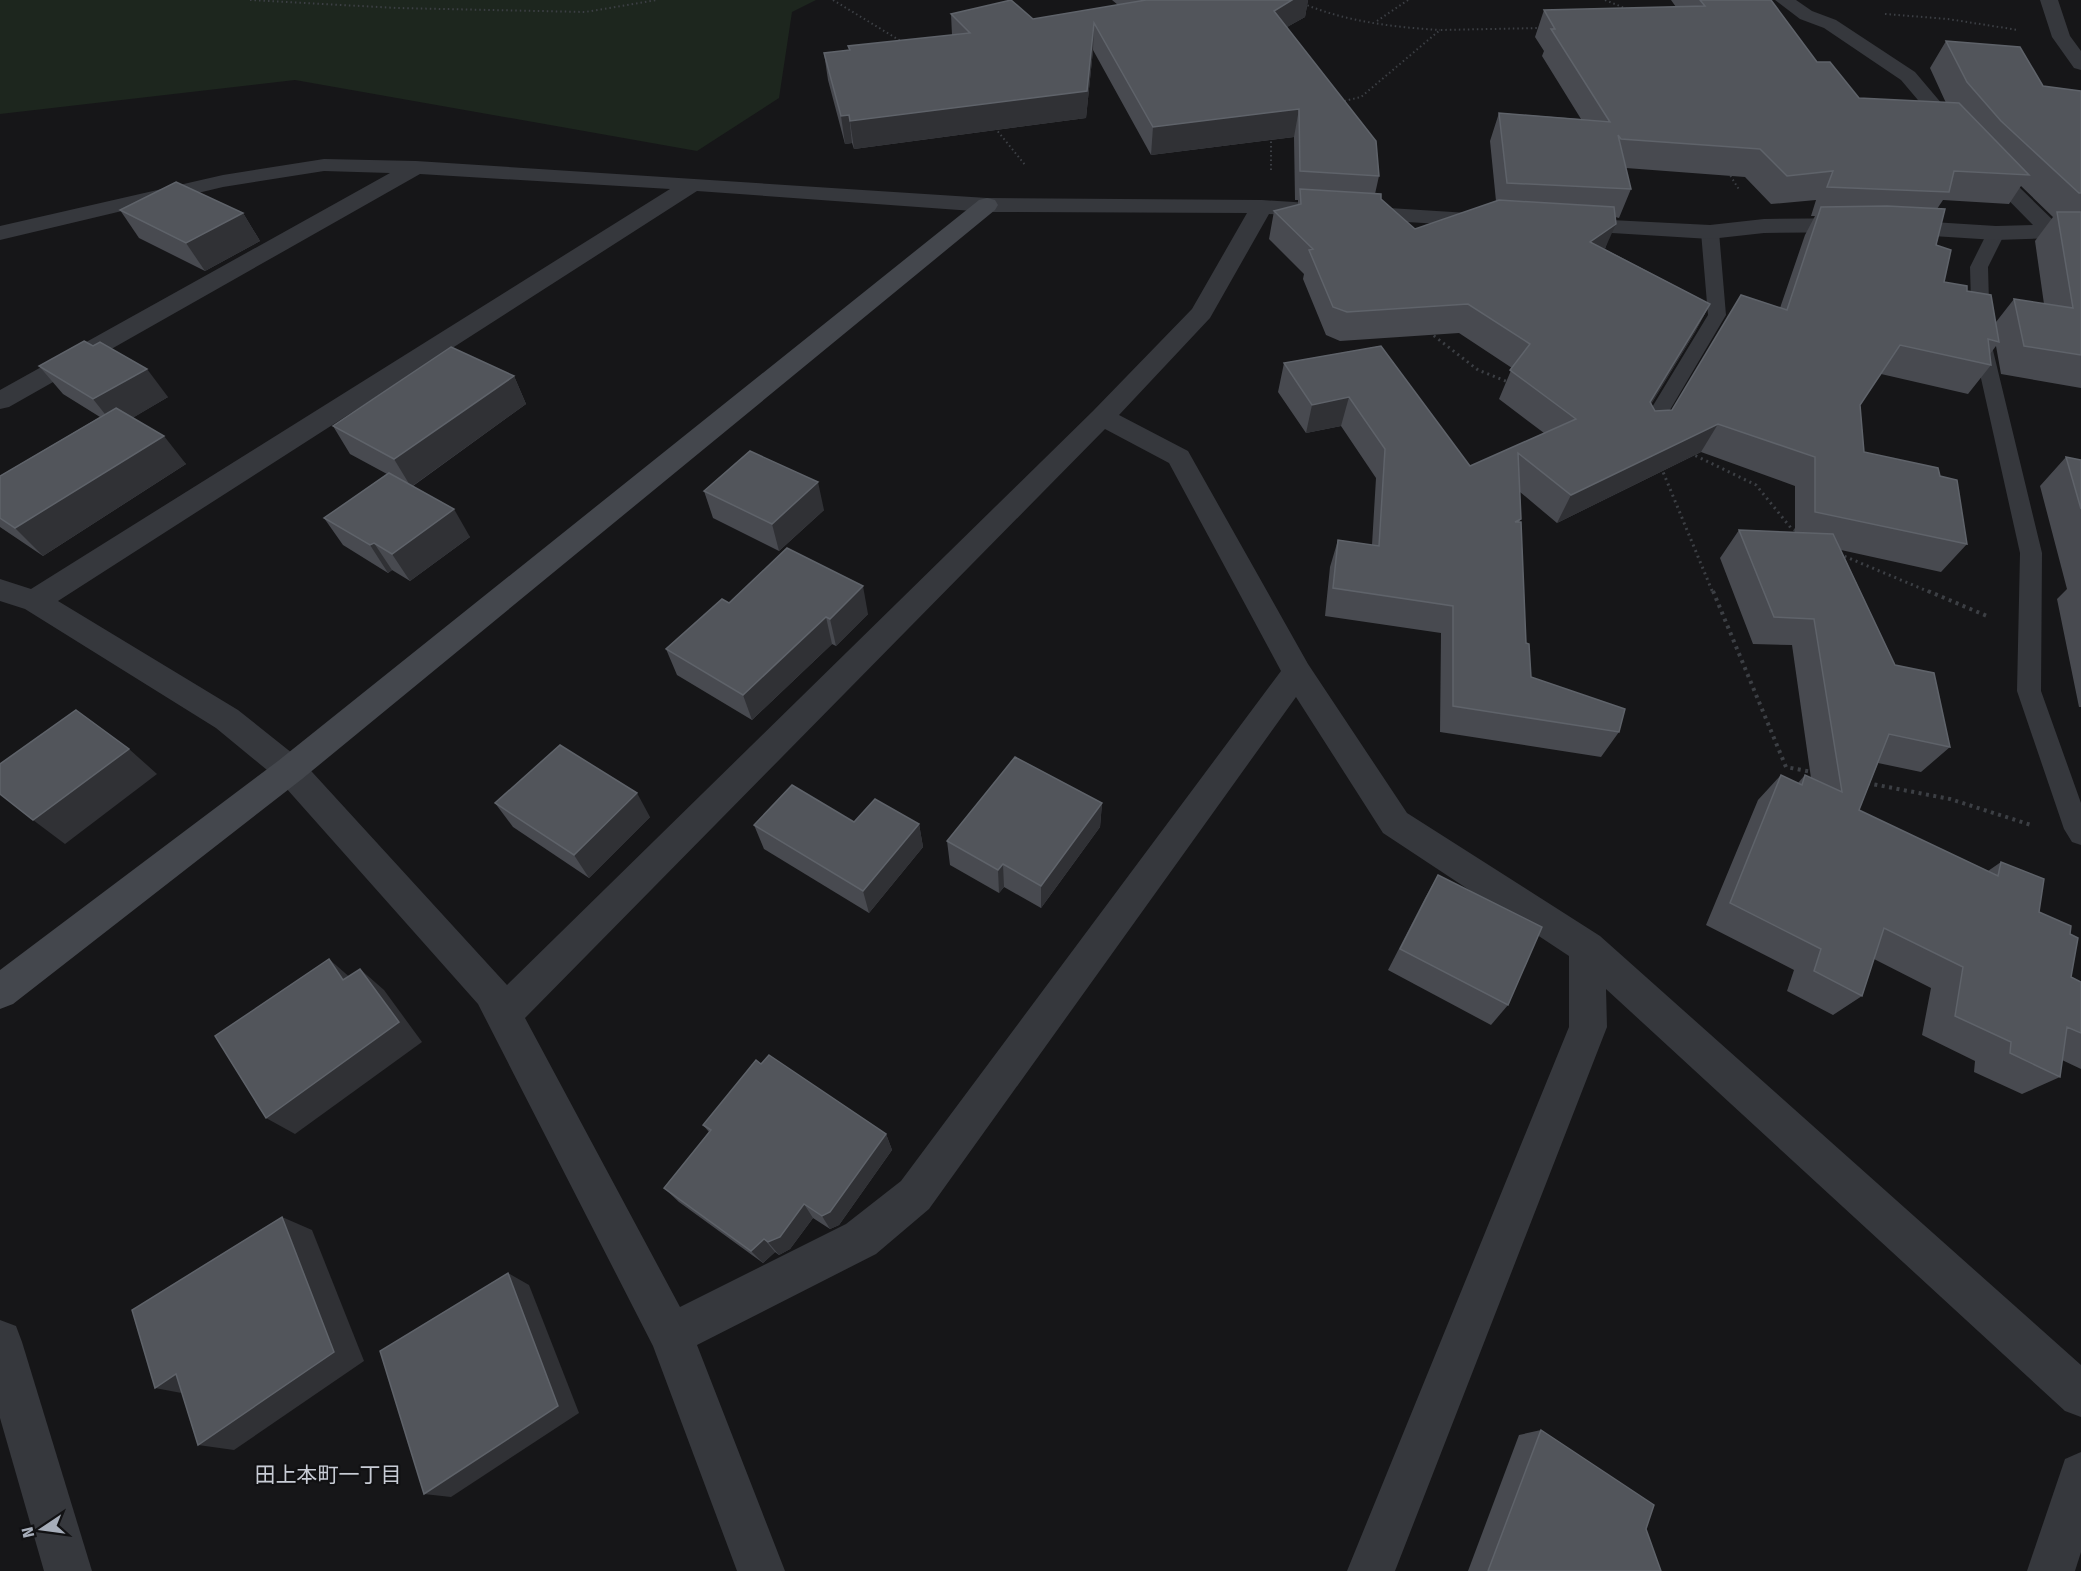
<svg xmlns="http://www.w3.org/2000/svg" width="2081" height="1571" viewBox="0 0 2081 1571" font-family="'Fira Sans','Noto Sans JP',sans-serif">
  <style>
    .green { fill: #1d261e }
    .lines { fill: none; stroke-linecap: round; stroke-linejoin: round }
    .path-far2 { stroke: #3c3f44; stroke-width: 2; stroke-dasharray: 1.5 3; stroke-linecap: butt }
    .path-far1 { stroke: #3c3f44; stroke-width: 3; stroke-dasharray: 2 4; stroke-linecap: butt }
    .path { stroke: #3c3f44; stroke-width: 4; stroke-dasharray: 3 4.5; stroke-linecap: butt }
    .lane { fill: #36383d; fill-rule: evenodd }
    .street { fill: #36383d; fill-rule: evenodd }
    .secondary { fill: #44474d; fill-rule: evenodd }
    .wall { fill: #484a50; fill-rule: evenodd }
    .shaded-wall { fill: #303135 }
    .building { fill: #52555b; stroke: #5f636a; stroke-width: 1.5 }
    .labels { text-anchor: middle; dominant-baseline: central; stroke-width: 4.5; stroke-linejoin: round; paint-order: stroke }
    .near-neighbourhood-label { font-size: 21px; fill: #c8ccd5; stroke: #111113 }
  </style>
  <rect width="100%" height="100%" fill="#161618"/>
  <path class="green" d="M0,0H816L792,12L779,98L697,151L295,80L0,114Z"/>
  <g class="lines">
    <g class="path-far2">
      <path d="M250,0L397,8L585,12L657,0"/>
      <path d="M833,0L904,43"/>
      <path d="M1295,0C1340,21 1391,27 1440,30"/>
      <path d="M1605,0L1627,9"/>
      <path d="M1885,14L1948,19L2018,30"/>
      <path d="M1377,21L1408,0"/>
      <path d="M1340,102L1361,97L1440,30L1541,28"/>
      <path d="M995,128L1026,166"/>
      <path d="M1271,137V171"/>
      <path d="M1728,172L1740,191"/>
    </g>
    <g class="path-far1">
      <path d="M1429,332L1478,370L1508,382"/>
      <path d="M1690,453L1756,485L1791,528L1798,532"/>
      <path d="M1661,467L1713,593"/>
      <path d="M1839,554L1932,593"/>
    </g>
    <g class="path">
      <path d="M1713,591L1786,767L1812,772"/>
      <path d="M1928,591L1987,616"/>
      <path d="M1867,783L1950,799L2031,825"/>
    </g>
    <g class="lane">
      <path d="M1710,227L1719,232L1726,315L1654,437H1640L1637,432L1708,315L1701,232Z"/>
      <path d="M1996,228L2005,233L1988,267L1990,338L2042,553L2041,691L2081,803V845L2072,842L2064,829L2017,691L2020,553L1972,338L1970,267L1987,233Z"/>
    </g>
    <g class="street">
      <path d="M1775,0H1796L1812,11L1836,20L1915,72L1981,150L2057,224L2081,223V237L1996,240L1869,232L1764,233L1710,239L1563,230L1560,225L1563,220L1571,218L1710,225L1764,219L1869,218L1996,226L2033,225L1967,158L1901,80L1824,28L1800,19Z"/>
      <path d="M2040,0H2058L2070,36L2081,51V70L2074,68L2052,37Z"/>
      <path d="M324,159L416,161L987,198L1262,200L1500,215L1503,220L1500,225L1492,227L1269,214L1210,318L1119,415L1188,451L1308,664L1407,813L1600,936L2081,1365V1417L2065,1411L1606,989L1607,1027L1395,1571H1347L1569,1027V956L1383,833L1296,697L929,1209L876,1254L697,1345L785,1571H737L653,1346L478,1004L278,779L216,728L25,609L0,601V579L31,589L670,189L420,174L9,407L0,409V390L390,173L324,171L223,187L0,240V226L223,175ZM697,191L987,212L1247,213L1192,309L1093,411L507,985L302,761L238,710L58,601ZM1105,429L1169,463L1281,671L901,1181L846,1224L680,1307L525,1018Z"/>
      <path d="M0,1320L16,1326L22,1342L92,1571H44L0,1418Z"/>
      <path d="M2081,1452V1552L2075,1571H2027L2065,1459Z"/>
    </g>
    <path class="secondary" d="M987,198L995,200L998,205L995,210L302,779L13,1004L0,1009V970L278,761L979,200Z"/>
  </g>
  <g class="wall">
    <path d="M1112,0H1308L1305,17L1287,27L1379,176L1375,194L1415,229L1496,201L1490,141L1499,113L1581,119L1542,56L1544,51L1535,37L1544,10L1676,7L1671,0H1771L1817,62L1859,98L1946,103L1930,68L1946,41L2043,86L2081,91V388L2001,374L1996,346L1990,354L1991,365L1968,394L1881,374L1860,405L1864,452L1940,476L1967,544L1941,572L1841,550L1895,665L1950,747L1921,772L1878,763L1859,810L1988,871L2001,862L2039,912L2070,934L2071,977L2081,982V1069L2062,1060L2060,1077L2022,1094L1974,1072L1975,1061L1922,1035L1931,988L1874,959L1862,996L1833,1015L1787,991L1794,970L1706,925L1758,800L1781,775L1798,783L1805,775L1811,778L1792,645L1753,644L1720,558L1739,530L1795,532V486L1701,452L1557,523L1520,492L1521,519L1519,522L1526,643L1531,677L1619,732L1601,757L1440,732L1441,633L1325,616L1330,567L1338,540L1372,545L1376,478L1341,426L1306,433L1278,392L1284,363L1381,346L1470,466L1544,433L1499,399L1512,368L1459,333L1340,341L1326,335L1303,279L1304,274L1269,239L1274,211L1298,205V200H1295L1294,137L1151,155L1093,50L1086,118L854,149L852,143L845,144L828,80L824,53L849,50L848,46L952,35L951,14L1033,19L1118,5ZM1626,168L1745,177L1771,204L1816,200L1811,216H1815L1805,235L1780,308L1672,410L1655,411L1651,404L1695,332L1710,304L1605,249L1615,217L1619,218L1631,189ZM2021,186L2053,217L2035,241L2044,304L2014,299L1996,322L1944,282L1936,245L1937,209L1943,200L2009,204Z"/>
    <path d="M120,210L243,213L260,241L205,271L139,238Z"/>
    <path d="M39,366L168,397L132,418L186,464L43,556L0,527V476L100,417L63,394Z"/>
    <path d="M514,376L526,404L413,486L470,537L410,581L392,570L388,573L343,545L324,518L387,474L350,454L333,426Z"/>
    <path d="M2066,457L2081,460V707H2079L2057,599L2067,589L2040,486Z"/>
    <path d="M704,491L824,510L779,551L713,518Z"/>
    <path d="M729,603L868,614L836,646L832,644L752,720L677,675L666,649Z"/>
    <path d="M495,803L650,817L589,878L513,827Z"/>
    <path d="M1102,803L1100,827L1041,908L1004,887L999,893L950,865L947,841Z"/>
    <path d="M854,822L919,824L923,847L869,913L764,849L754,825Z"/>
    <path d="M1438,875L1508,1005L1491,1025L1388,970L1425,898Z"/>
    <path d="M761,1064L886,1134L892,1150L839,1225L830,1229L813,1218L790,1249L779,1255L775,1252L763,1263L679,1202L664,1188L709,1132L703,1125Z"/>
    <path d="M1541,1430L1646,1529L1661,1571H1468L1519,1435Z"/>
  </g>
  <g class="shaded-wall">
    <path d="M1292,0H1308L1305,17L1269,37L1274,11Z"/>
    <path d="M1094,23L1093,50L1086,118L854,149L850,121Z"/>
    <path d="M1299,109L1294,137L1151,155L1153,127Z"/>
    <path d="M849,115L852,143L845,144L841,116Z"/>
    <path d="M243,213L260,241L205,271L186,243Z"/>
    <path d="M1616,224L1603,253L1590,242Z"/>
    <path d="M1710,304L1695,332L1635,431L1650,402Z"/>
    <path d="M147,369L168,397L116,428L93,399Z"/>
    <path d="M514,376L526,404L411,487L394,459Z"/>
    <path d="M1349,397L1341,426L1306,433L1312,405Z"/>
    <path d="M1718,424L1701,452L1557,523L1571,495Z"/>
    <path d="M164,436L186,464L43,556L15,528Z"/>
    <path d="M818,482L824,510L779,551L772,524Z"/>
    <path d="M454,509L470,537L410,581L392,554Z"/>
    <path d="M374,543L392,570L388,573L370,545Z"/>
    <path d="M863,586L868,614L836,646L830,619Z"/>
    <path d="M826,617L832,644L752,720L743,695Z"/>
    <path d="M129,749L157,774L65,844L33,820Z"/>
    <path d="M637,793L650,817L589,878L574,855Z"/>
    <path d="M1102,803L1100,827L1041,908V886Z"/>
    <path d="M919,824L923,847L869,913L863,891Z"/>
    <path d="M1003,864L1004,887L999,893L998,870Z"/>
    <path d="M329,959L353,980H343Z"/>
    <path d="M360,969L384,990L422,1042L295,1134L266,1118Z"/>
    <path d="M886,1134L892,1150L839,1225L830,1229L822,1216Z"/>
    <path d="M804,1204L813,1218L790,1249L779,1255L768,1242Z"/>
    <path d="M282,1217L312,1230L364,1361L234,1450L198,1445Z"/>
    <path d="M764,1239L775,1252L763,1263L751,1251Z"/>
    <path d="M508,1273L529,1285L579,1413L451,1497L424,1494Z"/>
    <path d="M176,1374L192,1395L155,1388Z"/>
  </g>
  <g class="building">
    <path d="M1011,0L1033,19L1146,0H1292L1274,11L1376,141L1379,176L1300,171L1299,109L1153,127L1094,23L1087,91L850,121L849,115L841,116L824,53L850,50L848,46L970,33L951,14Z"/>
    <path d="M1700,0H1771L1817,62H1830L1859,98L1959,103L2029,175L1954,171L1949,192L1827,187L1833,171L1787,176L1760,149L1621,139L1618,135L1631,189L1507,183L1499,113L1610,122L1551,29H1555L1544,10L1705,6Z"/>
    <path d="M1946,41L2020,47L2043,86L2081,91V193H2079L2001,121L1967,82Z"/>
    <path d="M176,182L243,213L186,243L120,210Z"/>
    <path d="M1300,189L1381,194V199L1415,229L1499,200L1614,207L1616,224L1590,242L1710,304L1650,402L1655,411L1672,410L1741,295L1787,310L1821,207L1887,206L1945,209L1936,245L1951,250L1944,282L1967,286V291L1991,295L1999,342L1988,339L1991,365L1900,345L1860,405L1864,452L1938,468L1940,476L1957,480L1967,544L1815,512V457L1718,424L1571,495L1518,453L1521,519L1515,522H1521L1526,643L1529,644L1531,677L1625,709L1619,732L1453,706V606L1333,588L1338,540L1379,546L1385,449L1349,397L1312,405L1284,363L1381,346L1470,466L1576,419L1510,370L1530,344L1468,304L1347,312L1333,307L1309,250L1313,249L1274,211L1301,204Z"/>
    <path d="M2057,212H2081V355L2024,346L2014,299L2073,308Z"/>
    <path d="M84,341L93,346L100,342L147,369L93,399L39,366Z"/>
    <path d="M451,347L514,376L394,459L333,426Z"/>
    <path d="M116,408L164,436L15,528L0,518V476Z"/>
    <path d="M750,451L818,482L772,524L704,491Z"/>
    <path d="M2066,457L2081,460V509Z"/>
    <path d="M389,473L454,509L392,554L374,543L370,545L324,518Z"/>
    <path d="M1739,530L1833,534L1895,665L1934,673L1950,747L1889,734L1859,810L1998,876L2001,862L2044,879L2039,912L2071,926L2070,934L2078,938L2071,977L2081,982V1033L2067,1027L2060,1077L2010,1053L2011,1042L1955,1016L1963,967L1884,928L1862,996L1814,971L1821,949L1730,903L1781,775L1802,785L1805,775L1842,792L1814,619L1774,617Z"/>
    <path d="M787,548L863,586L830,619L826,617L743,695L666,649L722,599L729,603Z"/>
    <path d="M76,710L129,749L33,820L0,794V764Z"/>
    <path d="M560,745L637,793L574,855L495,803Z"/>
    <path d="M1015,757L1102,803L1041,886L1003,864L998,870L947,841Z"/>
    <path d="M792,785L854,822L875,799L919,824L863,891L754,825Z"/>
    <path d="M1438,875L1542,927L1508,1005L1400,949Z"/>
    <path d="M329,959L343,980L360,969L399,1022L266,1118L215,1036Z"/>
    <path d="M769,1055L886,1134L830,1212L822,1216L804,1204L780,1237L768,1242L764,1239L751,1251L664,1188L711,1130L703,1125L756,1060L761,1064Z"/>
    <path d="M282,1217L334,1352L198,1445L176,1374L155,1388L132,1310Z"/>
    <path d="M508,1273L558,1406L424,1494L380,1351Z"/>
    <path d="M1541,1430L1654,1505L1646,1529L1661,1571H1488Z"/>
  </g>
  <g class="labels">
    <g class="near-neighbourhood-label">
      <text x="328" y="1475">田上本町一丁目</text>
    </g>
  </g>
  <g transform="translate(42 1529) rotate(257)" stroke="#111113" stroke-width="4.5" paint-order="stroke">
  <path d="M0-4.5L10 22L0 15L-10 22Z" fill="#a6adb9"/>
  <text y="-9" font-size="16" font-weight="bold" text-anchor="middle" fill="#a6adb9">N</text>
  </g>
</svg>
